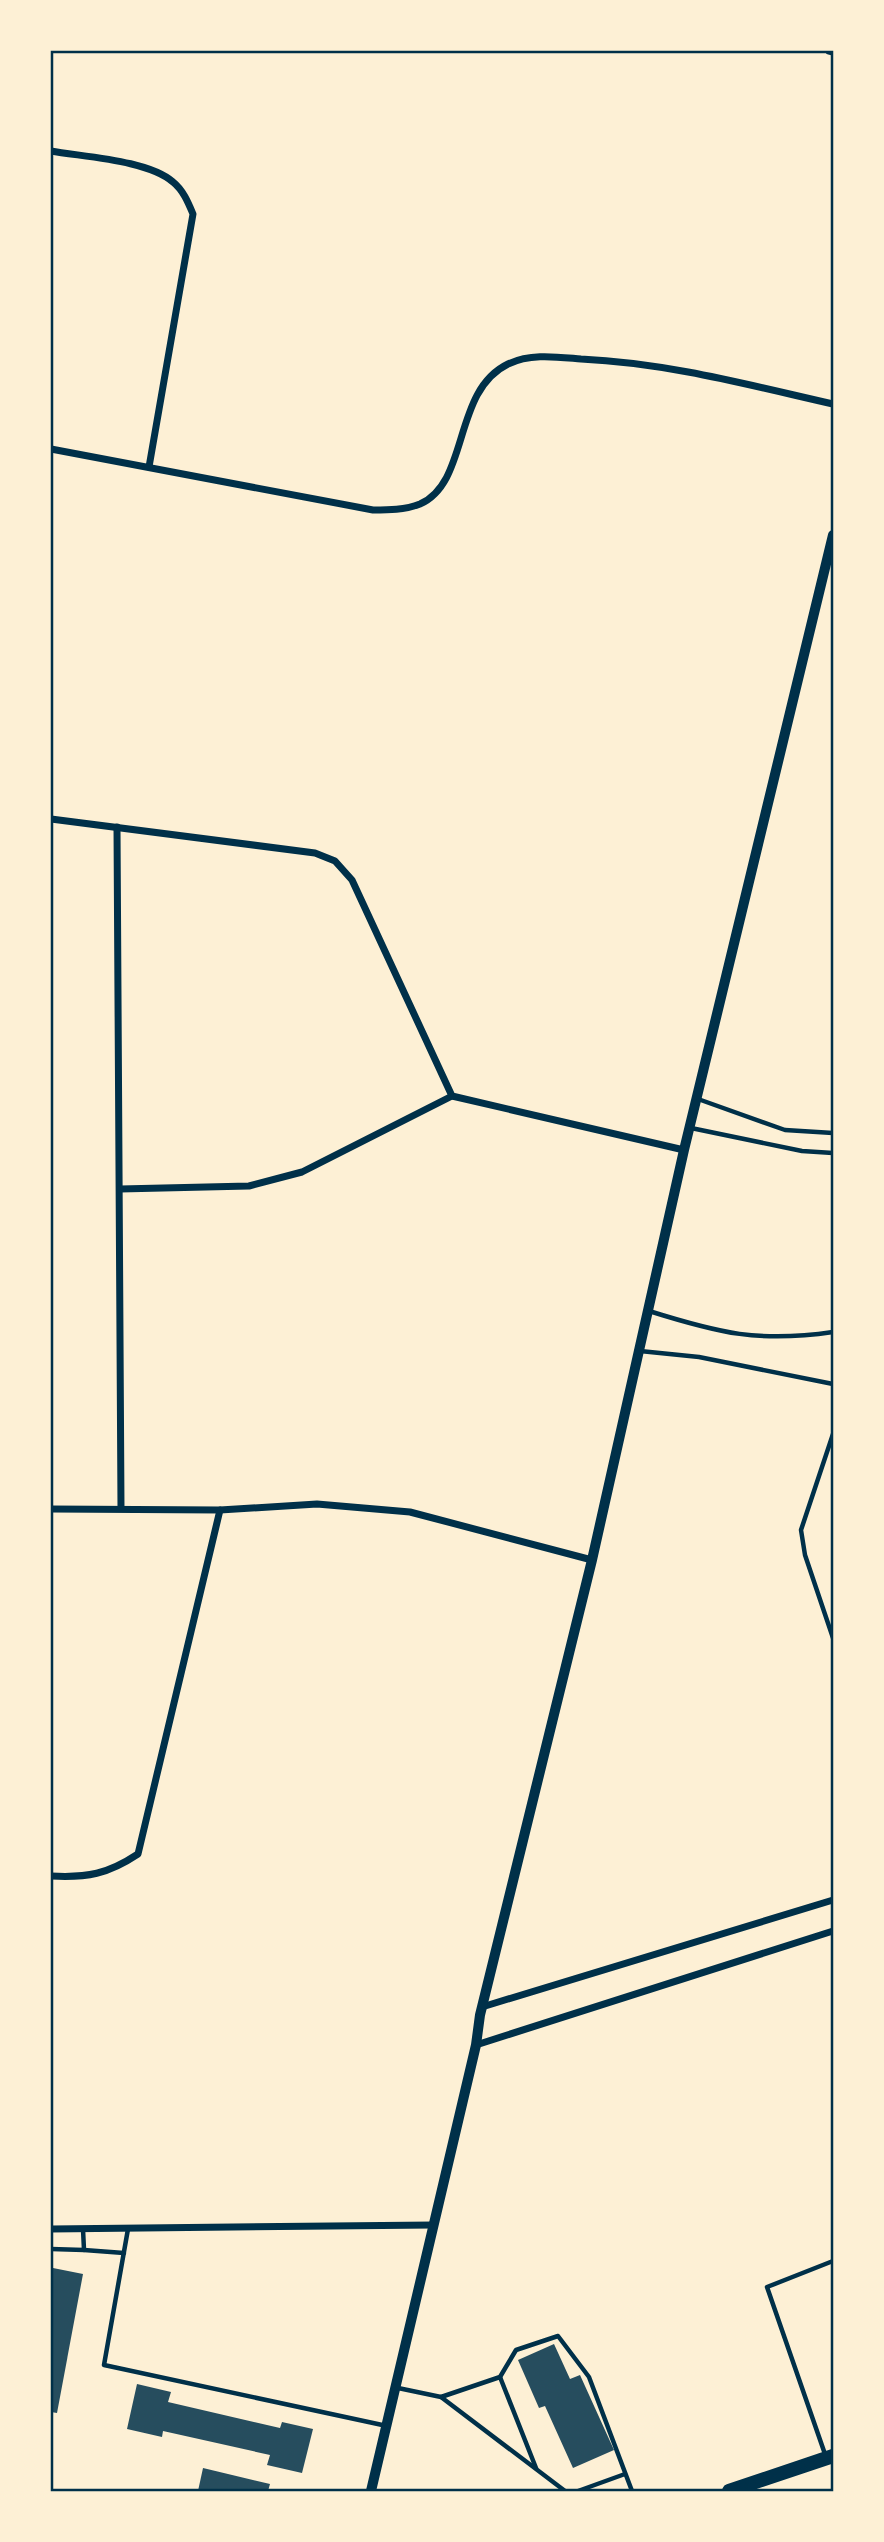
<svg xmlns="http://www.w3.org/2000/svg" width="884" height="2542" viewBox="0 0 884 2542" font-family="'Noto Sans',sans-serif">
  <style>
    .building { fill: #264d5e }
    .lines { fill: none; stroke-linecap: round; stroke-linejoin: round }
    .service { stroke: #003049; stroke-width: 4.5 }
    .minor { stroke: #003049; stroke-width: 7 }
    .tertiary { stroke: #003049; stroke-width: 10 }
    .primary { stroke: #003049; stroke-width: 14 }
    .neatline { fill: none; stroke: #003049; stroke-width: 2.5 }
  </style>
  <rect width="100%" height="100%" fill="#fdf0d5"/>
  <g class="building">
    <path d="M53,2268L83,2274L57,2413L51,2412Z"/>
    <path d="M554,2344L570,2379L580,2375L614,2450L573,2468L545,2406L539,2408L518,2360Z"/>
    <path d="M137,2384L171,2392L168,2402L280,2428L282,2422L313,2429L302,2473L267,2465L270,2455L163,2431L162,2437L127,2429Z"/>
    <path d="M203,2468L270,2484L268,2491H198Z"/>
  </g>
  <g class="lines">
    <g class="service">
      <path d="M698,1099L785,1130L833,1133"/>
      <path d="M691,1128L802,1151L833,1153"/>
      <path d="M649,1311C719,1333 759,1343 833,1332"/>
      <path d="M640,1351L699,1357L833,1384"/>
      <path d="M833,1434L801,1530L805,1555L833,1638"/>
      <path d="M128,2229L104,2365L387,2426"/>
      <path d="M51,2249L84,2250L83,2229"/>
      <path d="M84,2250L124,2253"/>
      <path d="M500,2377L536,2468"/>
      <path d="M398,2388L441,2397L565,2491"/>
      <path d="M441,2397L500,2377L516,2350L558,2336L589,2377L632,2491"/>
      <path d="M826,2457L767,2287L833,2261"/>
      <path d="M578,2491L625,2474"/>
    </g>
    <g class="minor">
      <path d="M829,51L833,52"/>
      <path d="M51,151C84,157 148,160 173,182C183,190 188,202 193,214L149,467"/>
      <path d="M51,449L373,510C388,510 405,510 420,504C470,482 452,391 508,364C531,353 557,357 581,359C668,363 749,385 833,404"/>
      <path d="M51,819L315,853L335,861L352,880L452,1096L684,1150"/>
      <path d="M117,827L121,1508"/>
      <path d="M120,1189L249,1186L302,1172L452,1096"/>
      <path d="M51,1509L220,1510L317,1504L410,1512L592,1560"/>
      <path d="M51,1876C87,1878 108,1874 138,1854L220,1510"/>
      <path d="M482,2007L833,1900"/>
      <path d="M476,2045L833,1931"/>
      <path d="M51,2229L433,2225"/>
    </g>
    <path class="tertiary" d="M371,2491L476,2045L480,2015L592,1560L684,1150L833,535"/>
    <path class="primary" d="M729,2491L833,2456"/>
  </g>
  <rect width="884" height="2542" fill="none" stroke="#fdf0d5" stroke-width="105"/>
  <rect x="52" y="52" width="780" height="2438" class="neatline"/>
</svg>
